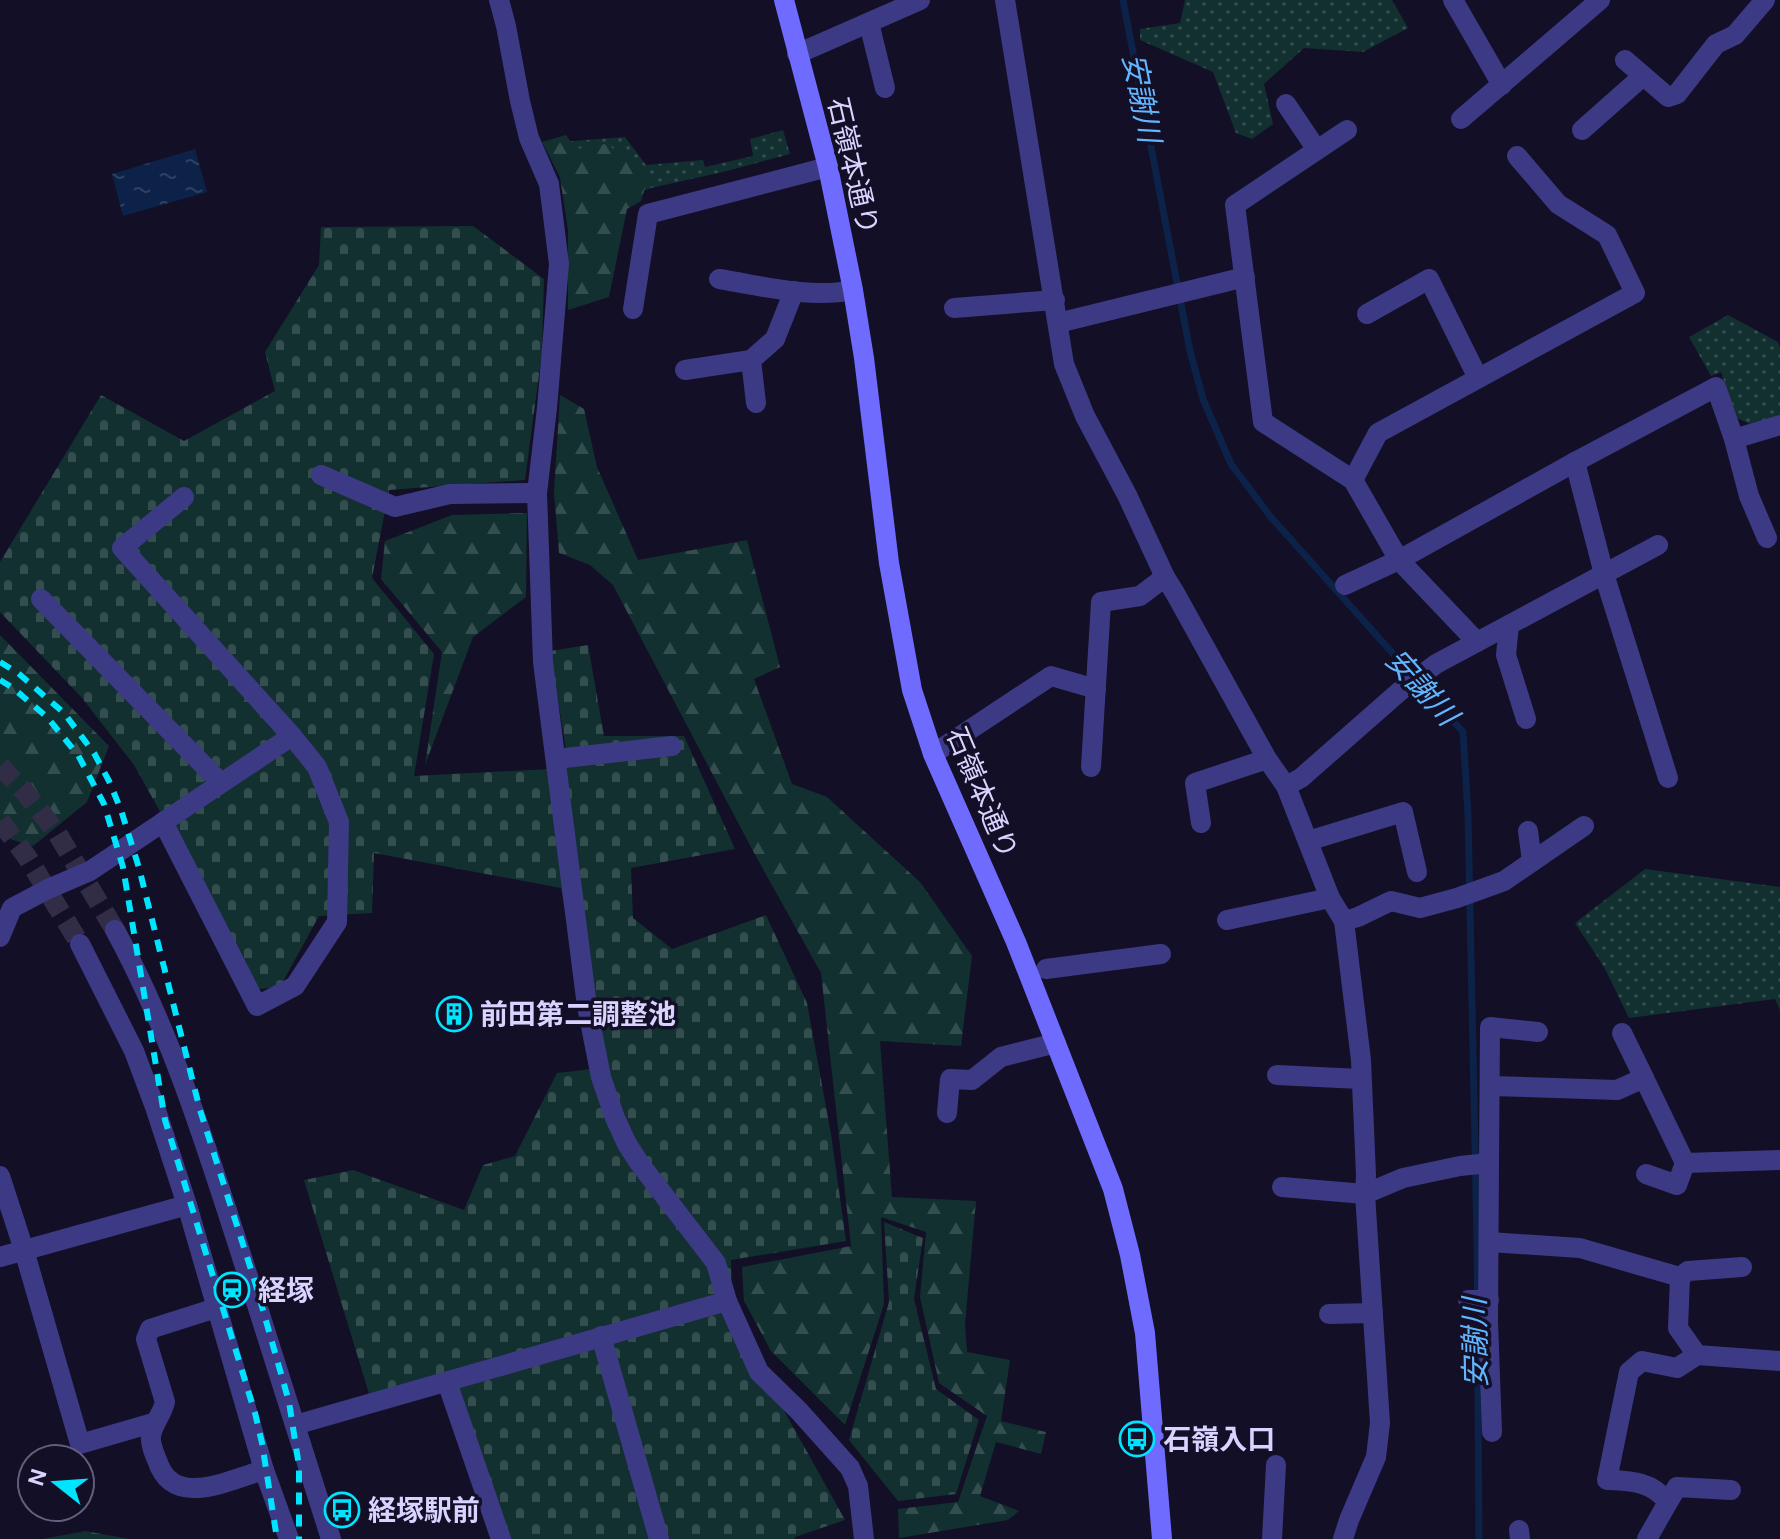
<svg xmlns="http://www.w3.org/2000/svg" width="1780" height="1539" viewBox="0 0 1780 1539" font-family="'DM Sans','Noto Sans JP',sans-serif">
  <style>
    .grass { fill: url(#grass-dots) }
    .forest { fill: url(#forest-firs) }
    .cemetery { fill: url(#cemetery-stones) }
    .water { fill: url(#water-ripples) }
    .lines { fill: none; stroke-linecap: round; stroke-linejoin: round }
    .stream { stroke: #0c2248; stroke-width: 7 }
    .tertiary-tunnel { stroke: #312d47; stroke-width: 20; stroke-dasharray: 20 10; stroke-linecap: butt }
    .minor { stroke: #3d3a85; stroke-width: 20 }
    .tertiary { stroke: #3d3a85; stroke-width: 20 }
    .secondary { stroke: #6f6bff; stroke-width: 20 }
    .rail { stroke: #00e5ff; stroke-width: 6; stroke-dasharray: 12 10; stroke-linecap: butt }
    .labels { text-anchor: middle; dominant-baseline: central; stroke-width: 7; stroke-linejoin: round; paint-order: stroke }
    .street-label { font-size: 28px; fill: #d9d4ff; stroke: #130f26 }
    .poi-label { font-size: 28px; font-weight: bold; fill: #d9d4ff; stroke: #130f26; text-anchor: start }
    .water-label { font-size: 30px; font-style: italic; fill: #62b6ff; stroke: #130f26 }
  </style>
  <defs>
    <pattern id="grass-dots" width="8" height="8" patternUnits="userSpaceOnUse" patternTransform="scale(2)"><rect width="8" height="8" fill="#12302f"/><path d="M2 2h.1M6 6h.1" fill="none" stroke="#344d4e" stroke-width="1.8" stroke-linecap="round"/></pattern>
    <pattern id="forest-firs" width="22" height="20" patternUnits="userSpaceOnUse" patternTransform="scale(2)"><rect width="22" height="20" fill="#12302f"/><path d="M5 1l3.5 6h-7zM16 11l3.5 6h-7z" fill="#344d4e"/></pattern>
    <pattern id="cemetery-stones" width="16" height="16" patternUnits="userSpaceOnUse" patternTransform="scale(2)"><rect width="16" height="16" fill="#12302f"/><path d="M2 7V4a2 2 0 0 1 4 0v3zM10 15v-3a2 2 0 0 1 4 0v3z" fill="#344d4e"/></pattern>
    <pattern id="water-ripples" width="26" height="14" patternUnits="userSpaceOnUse" patternTransform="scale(2)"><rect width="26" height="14" fill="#0c2248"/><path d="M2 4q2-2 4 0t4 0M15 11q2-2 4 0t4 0" fill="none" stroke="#2f4163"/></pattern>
  </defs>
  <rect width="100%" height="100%" fill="#130f26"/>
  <g class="grass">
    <path d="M1185,0H1392L1408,28L1363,52L1304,48L1264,84L1273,124L1252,139L1236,133L1213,72L1140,40V29L1180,23Z"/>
    <path d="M783,130L790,154L727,171L651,188L626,197L546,143L625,137L646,165L703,160L705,167L753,156L750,139Z"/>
    <path d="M1728,315L1778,342L1780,348V415L1750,424L1737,418L1721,372L1711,376L1689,337Z"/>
    <path d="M1645,869L1780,887V1010L1775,999L1629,1018L1604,967L1575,923Z"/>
  </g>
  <g class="forest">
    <path d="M566,135L576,149L606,144L650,172L641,201L627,209L609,297L568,310V230L560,177L542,142Z"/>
    <path d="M560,395L584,409L597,467L638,560L747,540L780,667L754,679L792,784L827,797L920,882L972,956L961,1046L880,1041L892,1197L976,1201L965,1324L967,1352L1010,1360L1001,1421L1046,1432L1041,1454L996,1442L980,1496L1019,1511L1008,1520L899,1538L898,1509L958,1502L987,1416L939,1383L920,1297L926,1232L881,1217L884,1304L845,1425L771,1351L744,1301L742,1267L851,1246L821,973L753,851L613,585L590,565L559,553L554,492Z"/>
    <path d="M527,513L526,597L473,637L425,765L442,652L381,579L385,541L452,515Z"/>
    <path d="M0,635L109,746L87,802L33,846L0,836Z"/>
    <path d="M85,1531L130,1539H43Z"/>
  </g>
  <g class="cemetery">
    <path d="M473,226L544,279L542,352L525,480L389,490L372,578L434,654L414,776L569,768L550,651L588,645L604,736H684L735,849L631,868L633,918L672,949L766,915L807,1003L831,1134L846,1241L731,1260L732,1317L845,1520L795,1537V1539H504L453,1373L370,1397L304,1180L353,1170L464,1210L483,1165L515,1156L557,1073L593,1069L561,888L374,853L372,913L319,916L280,987L259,989L134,765L82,698L0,612V562L101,395L184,441L275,391L265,352L319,265L321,227Z"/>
    <path d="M884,1222L923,1238L914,1299L936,1389L979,1420L956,1494L898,1501L849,1440L889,1302Z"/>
  </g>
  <path class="water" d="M195,149L207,192L123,216L112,174Z"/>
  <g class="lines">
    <path class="stream" d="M1123,0L1190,351L1203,399L1231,464L1270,516L1463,732L1468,814L1477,1241L1479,1539"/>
    <g class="tertiary-tunnel">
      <path d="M0,766L24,791L57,833L115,930"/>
      <path d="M0,821L27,857L80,944"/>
    </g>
    <g class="minor">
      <path d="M499,0L506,26L520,101L529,138L549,184L559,264L547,408L537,493L543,662L587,1006L601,1077L615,1118L627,1144L640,1164L716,1263L727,1301L759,1372L799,1411L850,1468L858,1486L864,1539"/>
      <path d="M1005,0L1064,364L1085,416L1127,495L1165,577L1175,593L1267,759L1286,786L1330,898L1344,921L1361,1060L1366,1175L1365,1194L1380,1423L1376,1457L1349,1520L1343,1539"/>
      <path d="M1453,0L1502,85"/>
      <path d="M869,23L885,88"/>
      <path d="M797,54L920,0"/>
      <path d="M1625,60L1668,97L1677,94L1716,44L1735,35L1765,0"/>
      <path d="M1286,104L1317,150"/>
      <path d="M1461,119L1600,0"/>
      <path d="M1347,130L1235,205L1263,422L1353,480L1399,560L1477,642"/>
      <path d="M1582,130L1643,76"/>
      <path d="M719,279C763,286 809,299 853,290"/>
      <path d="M954,308L1055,300"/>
      <path d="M633,309L648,214L828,167"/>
      <path d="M1367,314L1429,279L1478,378"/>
      <path d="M1058,323L1245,277"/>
      <path d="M685,370L751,360"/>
      <path d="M756,403L751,360L775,339L794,291"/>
      <path d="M1734,439L1780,425"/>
      <path d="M1575,462L1604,574L1668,778"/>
      <path d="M321,475L395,507L450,494L537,493"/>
      <path d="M1353,480L1378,433L1635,293L1607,235L1558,204L1517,156"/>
      <path d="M1345,585L1399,560L1575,462L1716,387L1734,439L1749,496L1767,538"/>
      <path d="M41,599L221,783"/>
      <path d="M1509,625L1506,655L1526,719"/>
      <path d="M933,754L1051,676L1096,689"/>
      <path d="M556,759L672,746"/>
      <path d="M1091,767L1101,602L1140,596L1165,577"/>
      <path d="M1286,786L1301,778L1400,691L1436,664L1658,545"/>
      <path d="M163,822L257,1006L295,986L337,922L339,822L317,767L292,736L122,548L184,497"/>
      <path d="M1201,823L1195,783L1267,759"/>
      <path d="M1528,831L1532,861"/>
      <path d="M1308,841L1403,812L1417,872"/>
      <path d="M1227,920L1330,898"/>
      <path d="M1344,921L1358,917L1391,901L1420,908L1457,898L1504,881L1584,826"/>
      <path d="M0,937L12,908L48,889L90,871L292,736"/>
      <path d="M1046,969L1161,954"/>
      <path d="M1622,1033L1644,1078"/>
      <path d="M1277,1075L1360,1079"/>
      <path d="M1491,1086L1617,1090L1644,1078L1685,1163L1780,1160"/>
      <path d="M947,1113L950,1079L972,1080L1001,1057L1056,1043"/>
      <path d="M1489,1164L1490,1027L1538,1032"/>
      <path d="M1646,1174L1677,1185L1685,1163"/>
      <path d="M0,1176L24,1250L80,1444L156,1422"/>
      <path d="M1282,1187L1365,1194L1403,1178L1460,1166L1489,1163L1488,1321L1492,1432"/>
      <path d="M1489,1242L1580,1248L1680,1277L1678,1328L1697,1355L1780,1361"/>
      <path d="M0,1257L187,1205"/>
      <path d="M1680,1277L1688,1271L1742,1267"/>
      <path d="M1468,1300H1489"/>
      <path d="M216,1308L150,1329L146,1339L165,1402C162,1415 153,1423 151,1436C150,1444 154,1453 157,1460C173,1510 228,1480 264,1470"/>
      <path d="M1329,1314L1373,1313"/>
      <path d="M601,1336L659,1539"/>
      <path d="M447,1382L501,1539"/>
      <path d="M295,1425L727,1301"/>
      <path d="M1668,1502L1677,1487L1731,1490"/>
      <path d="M1519,1530L1520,1539"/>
      <path d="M1272,1539L1276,1465"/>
      <path d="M1647,1539L1668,1502C1651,1481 1632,1481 1607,1480L1629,1372L1642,1361L1677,1368L1697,1355"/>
    </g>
    <g class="tertiary">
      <path d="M115,930C170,1031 204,1139 239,1248C270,1345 300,1442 331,1539"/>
      <path d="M80,944L134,1051L155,1107L187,1205L264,1470L289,1539"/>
    </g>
    <path class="secondary" d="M784,0L828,167L853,290L864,358L889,563L912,690L933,754L1016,942L1113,1189L1130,1255L1145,1333L1162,1539"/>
    <g class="rail">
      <path d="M0,662L18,673L64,713L94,753L109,781L121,810L139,868L200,1110L255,1282L289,1402L299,1466V1539"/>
      <path d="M0,680L13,688L47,717L78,755L104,804L123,867L165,1120L255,1413L262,1443L277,1539"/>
    </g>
  </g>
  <defs>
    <g id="building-ring" transform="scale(1.8)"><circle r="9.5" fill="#130f26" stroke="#00e5ff" stroke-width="1.5"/><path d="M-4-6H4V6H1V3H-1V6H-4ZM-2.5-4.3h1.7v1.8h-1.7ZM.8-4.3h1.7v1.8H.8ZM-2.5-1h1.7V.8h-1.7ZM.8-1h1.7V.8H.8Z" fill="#00e5ff"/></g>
    <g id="station-ring" transform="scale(1.8)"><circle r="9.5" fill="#130f26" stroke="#00e5ff" stroke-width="1.5"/><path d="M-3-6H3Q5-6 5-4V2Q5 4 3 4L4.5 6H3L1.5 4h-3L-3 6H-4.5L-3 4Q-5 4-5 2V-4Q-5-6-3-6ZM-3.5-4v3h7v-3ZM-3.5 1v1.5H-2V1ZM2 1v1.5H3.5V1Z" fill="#00e5ff"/></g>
    <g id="bus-ring" transform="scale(1.8)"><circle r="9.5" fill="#130f26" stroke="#00e5ff" stroke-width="1.5"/><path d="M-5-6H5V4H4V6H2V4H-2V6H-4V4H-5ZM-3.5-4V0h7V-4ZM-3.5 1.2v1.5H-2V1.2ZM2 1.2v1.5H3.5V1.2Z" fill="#00e5ff"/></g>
  </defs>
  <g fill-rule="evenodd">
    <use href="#building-ring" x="454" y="1014"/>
    <use href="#station-ring" x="232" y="1290"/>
    <use href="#bus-ring" x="1137" y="1439"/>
    <use href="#bus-ring" x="342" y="1510"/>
  </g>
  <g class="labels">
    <g class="street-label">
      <text transform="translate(853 166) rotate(77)">石嶺本通り</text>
      <text transform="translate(982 793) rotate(67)">石嶺本通り</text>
    </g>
    <g class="poi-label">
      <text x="480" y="1014">前田第二調整池</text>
      <text x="258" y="1290">経塚</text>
      <text x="1163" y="1439">石嶺入口</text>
      <text x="368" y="1510">経塚駅前</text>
    </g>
    <g class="water-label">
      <text transform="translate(1142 98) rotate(79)">安謝川</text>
      <text transform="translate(1422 687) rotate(48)">安謝川</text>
      <text transform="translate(1475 1343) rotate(-91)">安謝川</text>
    </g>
  </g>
  <g transform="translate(56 1483) rotate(287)"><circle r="38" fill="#130f26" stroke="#625e7d" stroke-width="2"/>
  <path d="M0-6L14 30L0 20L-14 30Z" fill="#00e5ff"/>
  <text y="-12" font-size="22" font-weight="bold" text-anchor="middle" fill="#d9d4ff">N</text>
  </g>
</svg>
